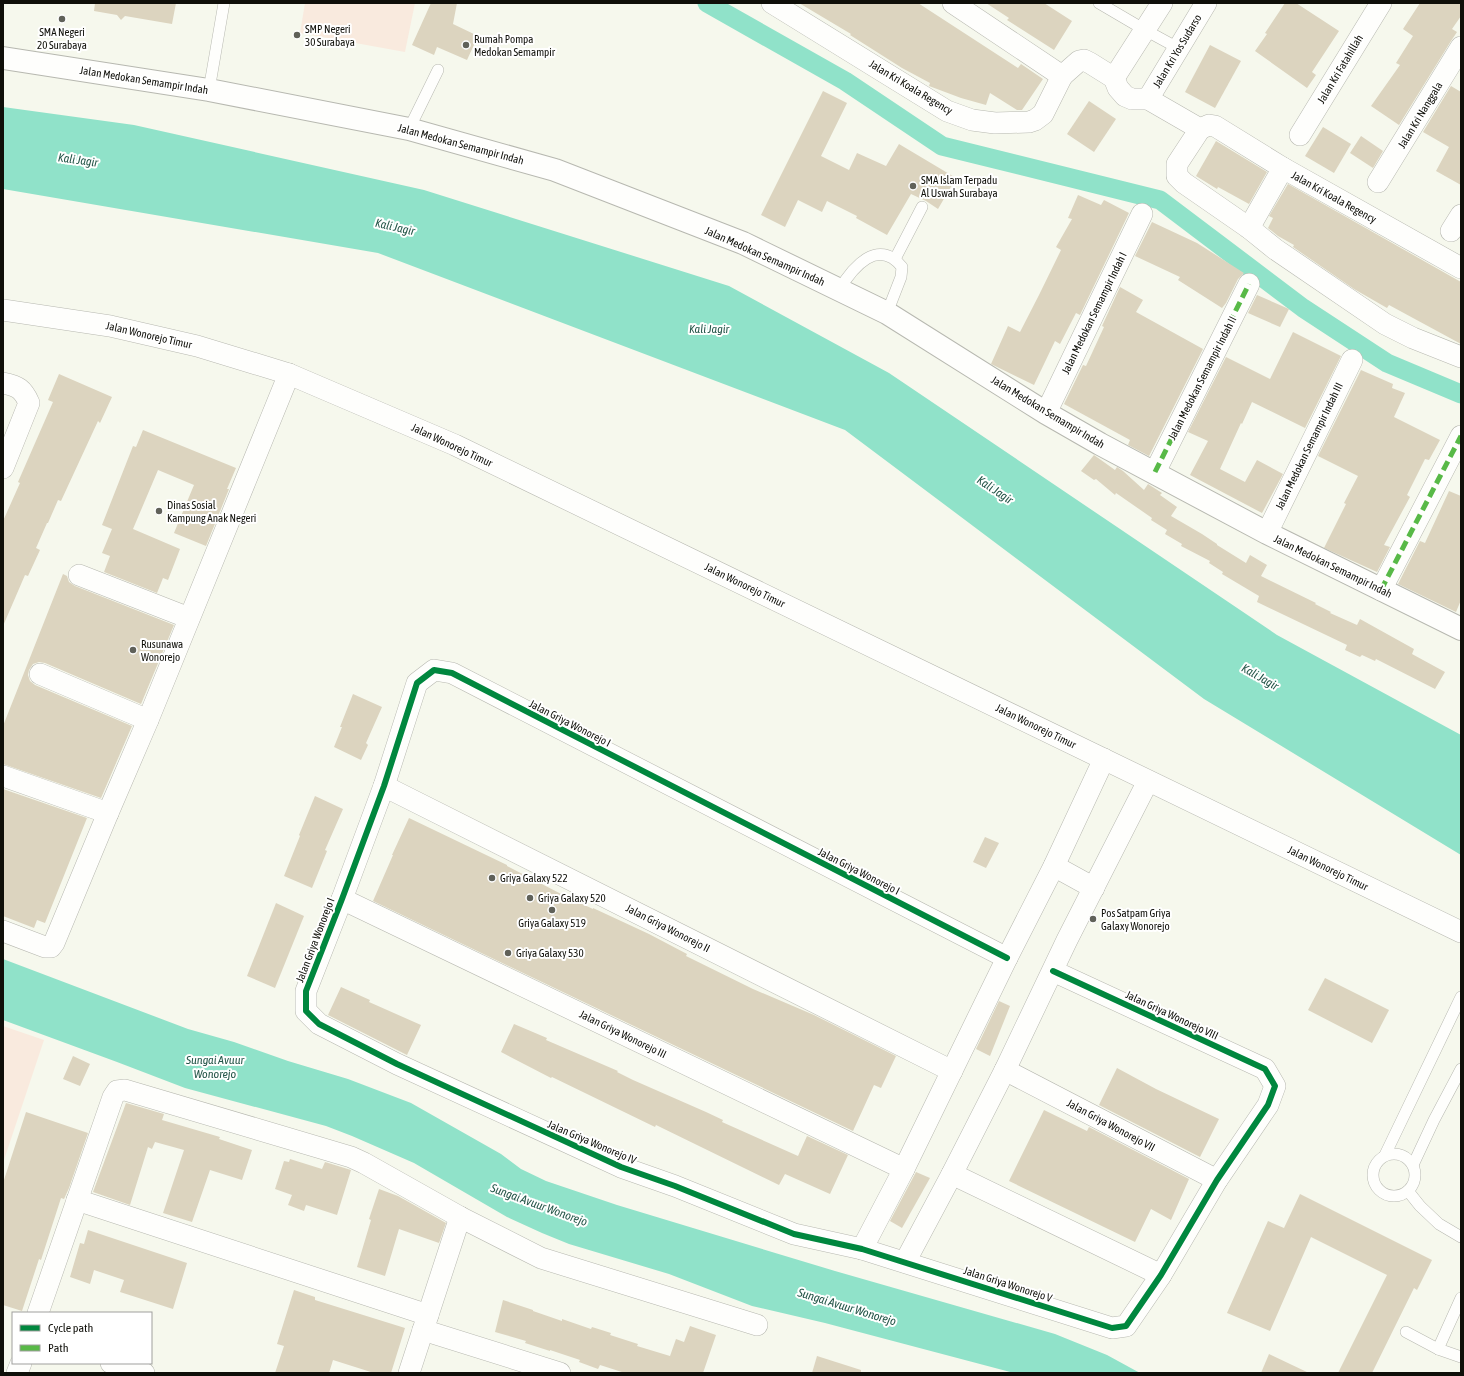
<svg xmlns="http://www.w3.org/2000/svg" width="1464" height="1376" viewBox="0 0 1464 1376" font-family="'Asap Condensed',sans-serif">
  <style>
    .green { fill: #f9eade }
    .water { fill: #90e2c9 }
    .lines { fill: none; stroke-linecap: round; stroke-linejoin: round }
    .canal { stroke: #90e2c9; stroke-width: 19 }
    .building { fill: #dcd4bf }
    .service-casing { stroke: #b7b8b0; stroke-width: 12 }
    .minor-casing { stroke: #b7b8b0; stroke-width: 22 }
    .tertiary-casing { stroke: #b7b8b0; stroke-width: 24 }
    .service { stroke: #fefefc; stroke-width: 11 }
    .minor { stroke: #fefefc; stroke-width: 21 }
    .tertiary { stroke: #fefefc; stroke-width: 22 }
    .quiet { stroke: #58b947; stroke-width: 5; stroke-dasharray: 10 5; stroke-linecap: butt }
    .cycleway-casing { stroke: #fff; stroke-width: 8 }
    .cycleway { stroke: #00873e; stroke-width: 6 }
    .poi-dot { fill: #606159; stroke: #fff; stroke-width: 1.5 }
    .labels { text-anchor: middle; dominant-baseline: central; stroke-width: 4; stroke-linejoin: round; paint-order: stroke }
    .poi-label { font-size: 11px; fill: #0f0f09; stroke: #fff; text-anchor: start }
    .street-label { font-size: 11px; fill: #0f0f09; stroke: #fff }
    .water-label { font-size: 12px; font-style: italic; fill: #245548; stroke: #fff }
  </style>
  <rect width="100%" height="100%" fill="#f6f8ed"/>
  <g class="green">
    <path d="M305,3H415L405,52L300,33Z"/>
    <path d="M3,1026L44,1040L3,1163Z"/>
  </g>
  <g class="water">
    <path d="M3,107L134,125L424,190L729,286L889,373L1277,635L1461,735V855L1204,699L845,430L378,253L3,189Z"/>
    <path d="M3,959L188,1029L234,1042L288,1061L348,1079L411,1103L501,1154L521,1169L546,1181L617,1205L835,1271L1055,1334L1107,1355L1140,1373H1014L825,1323L752,1306L669,1274L569,1244L542,1233L507,1217L414,1163L352,1136L326,1126L185,1088L117,1062L3,1020Z"/>
  </g>
  <g class="lines">
    <path class="canal" d="M707,3L845,81L942,146L1160,200L1303,308L1387,363L1461,394"/>
  </g>
  <g class="building">
    <path d="M95,3H176L172,24L125,16L121,20L117,15L94,11Z"/>
    <path d="M431,3H457L453,24L478,36L467,60L437,47L434,55L412,45Z"/>
    <path d="M799,3H918L1018,68L1021,64L1043,79L1022,110H1017L990,93L986,105L961,98L929,86L930,83L902,68L850,35L851,34Z"/>
    <path d="M986,3H1044L1072,21L1054,50L1007,20L1009,18Z"/>
    <path d="M1285,3H1296L1339,31L1312,72L1316,75L1307,88L1255,51L1267,34L1265,33Z"/>
    <path d="M1420,3H1461V16L1452,29L1457,32L1451,41L1399,125L1371,106L1400,65L1396,63L1413,36L1403,29Z"/>
    <path d="M1210,45L1241,61L1215,108L1185,92Z"/>
    <path d="M1451,86L1461,92V185L1436,171L1449,147L1423,132Z"/>
    <path d="M823,91L847,103L821,156L849,170L857,153L886,166L899,144L956,178L938,209L926,201L911,194L887,235L856,218L857,216L827,201L822,212L798,200L785,227L761,215Z"/>
    <path d="M1089,101L1116,119L1094,152L1067,134Z"/>
    <path d="M1323,127L1351,144L1334,173L1305,156Z"/>
    <path d="M1361,136L1383,151L1373,168L1350,153Z"/>
    <path d="M1216,141L1267,172L1249,204L1218,187L1217,189L1196,176Z"/>
    <path d="M1288,184L1461,282V344L1389,305L1387,308L1354,289L1293,247L1294,245L1278,236L1268,228L1273,218L1269,216Z"/>
    <path d="M1078,195L1101,205L1104,200L1129,213L1080,315L1076,313L1060,344L1055,341L1034,385L991,364L1008,326L1020,332L1039,295L1061,250L1056,247L1072,219L1068,218Z"/>
    <path d="M1152,222L1197,243L1244,273L1238,279L1226,303L1222,308L1178,280L1180,277L1135,256Z"/>
    <path d="M1120,287L1143,300L1136,312L1203,349L1149,456L1128,445L1130,440L1064,404L1083,365L1086,366L1104,327L1102,326Z"/>
    <path d="M1257,295L1289,309L1280,327L1248,313Z"/>
    <path d="M1293,332L1341,356L1305,428L1252,402L1242,424L1241,423L1220,469L1245,482L1257,460L1283,474L1262,513L1190,475L1208,441L1188,432L1226,357L1270,379Z"/>
    <path d="M1361,370L1393,384L1392,388L1405,393L1394,417L1440,440L1429,460L1425,459L1407,495L1410,497L1384,545L1390,547L1377,572L1324,548L1346,504L1344,503L1358,476L1318,456Z"/>
    <path d="M59,374L112,397L100,423L98,421L61,501L58,500L48,523H47L36,548L40,550L28,576L25,575L3,626V521L20,483L18,482L53,402L48,400Z"/>
    <path d="M143,430L236,468L227,489H229L206,546L174,533L194,485L158,470L133,529L180,549L168,580L163,578L157,593L104,572L110,556L102,553L112,529L102,525L133,446L136,447Z"/>
    <path d="M1094,455L1115,470L1117,467L1123,471L1144,490L1148,484L1162,493L1160,495L1177,507L1171,516L1202,534L1217,544V545L1246,563L1250,555L1267,565L1261,576L1316,603L1315,604L1331,612L1330,613L1357,625L1360,619L1414,649L1412,654L1445,672L1435,689L1376,659L1375,661L1362,655L1360,657L1345,650L1347,645L1257,602L1259,596L1222,574L1223,572L1209,563L1210,561L1181,546L1182,544L1165,534L1167,530L1151,520L1152,518L1116,493L1115,495L1096,479L1094,480L1081,471Z"/>
    <path d="M1449,491L1461,496V600L1456,612L1398,584L1420,541L1425,543Z"/>
    <path d="M63,574L67,576L69,582L75,586L174,625L141,704L45,663L39,662L33,664L29,670L28,675L30,681L35,685L132,726L101,798L3,764V726Z"/>
    <path d="M353,694L382,707L366,743L368,745L361,760L334,747L342,727H340Z"/>
    <path d="M3,789L87,818L45,923L37,920L34,928L3,916Z"/>
    <path d="M315,796L343,809L325,850L327,851L312,888L284,876L300,836L299,835Z"/>
    <path d="M409,818L507,865V866L567,897L593,909V908L649,934L687,954L686,956L753,989L814,1015L896,1056L881,1088L874,1085L853,1131L373,901L393,855H392Z"/>
    <path d="M985,837L999,843L986,868L973,862Z"/>
    <path d="M276,903L304,916L275,988L247,976Z"/>
    <path d="M1325,978L1389,1010L1372,1043L1308,1010Z"/>
    <path d="M341,987L370,1000L369,1002L421,1025L407,1055L328,1015Z"/>
    <path d="M999,1001L1010,1006L990,1056L976,1049Z"/>
    <path d="M514,1024L547,1038L546,1040L618,1071L617,1072L633,1080L706,1112L723,1120L722,1122L798,1156L807,1136L848,1155L830,1194L785,1174L779,1185L656,1125L655,1127L552,1077L551,1078L501,1052Z"/>
    <path d="M73,1056L90,1064L80,1086L63,1079Z"/>
    <path d="M1117,1068L1156,1089L1219,1119L1200,1157L1099,1105Z"/>
    <path d="M126,1103L164,1114L162,1120L220,1137L219,1139L252,1150L242,1180L210,1170L192,1222L163,1213L184,1150L155,1142L152,1149L148,1147L130,1205L93,1192Z"/>
    <path d="M1044,1110L1087,1131L1089,1127L1189,1179L1171,1220L1151,1209L1135,1242L1009,1181Z"/>
    <path d="M26,1112L88,1133L69,1188L64,1199L61,1198L41,1260L39,1259L22,1311L3,1305V1183Z"/>
    <path d="M290,1159L322,1169L325,1162L351,1170L337,1215L306,1205L304,1211L288,1205L292,1195L275,1189L284,1161L289,1162Z"/>
    <path d="M916,1172L930,1178L902,1228L890,1221Z"/>
    <path d="M379,1189L398,1196L446,1223L439,1243L399,1229L385,1276L357,1267L371,1220L369,1219Z"/>
    <path d="M1300,1194L1432,1260L1417,1290L1414,1288L1372,1373H1338L1387,1275L1311,1237L1270,1331L1227,1313L1268,1221L1284,1228Z"/>
    <path d="M88,1230L187,1263L173,1309L120,1292L124,1280L94,1270L90,1284L70,1277L80,1243L84,1244Z"/>
    <path d="M294,1290L315,1297V1300L405,1328L391,1373H374L333,1360L329,1373H275L284,1346L277,1344Z"/>
    <path d="M503,1300L533,1310V1311L562,1321V1319L591,1329L592,1327L611,1333L610,1335L638,1344L637,1346L670,1356L676,1339L684,1342L690,1326L716,1335L703,1373H625L600,1365L598,1369L579,1362L580,1360L550,1350V1351L525,1343L526,1341L495,1332Z"/>
    <path d="M1269,1354L1309,1373H1261Z"/>
    <path d="M817,1356L861,1370V1373H812Z"/>
  </g>
  <g class="lines">
    <g class="service-casing">
      <g id="service">
        <path d="M1099,3L1145,30L1178,48"/>
        <path d="M209,90L224,3"/>
        <path d="M409,129L438,70"/>
        <path d="M895,259L922,207"/>
        <path d="M839,290C853,267 878,237 902,267L901,277L887,313"/>
        <circle cx="1394" cy="1175" r="21"/>
        <path d="M1385,1155L1461,997"/>
        <path d="M1413,1165L1434,1120L1461,1069"/>
        <path d="M1408,1191L1420,1206L1439,1224L1461,1237"/>
        <path d="M1406,1332L1438,1349L1461,1357"/>
        <path d="M1438,1349L1461,1298"/>
      </g>
    </g>
    <g class="minor-casing">
      <g id="minor">
        <path d="M772,3L947,111L972,120L995,123L1029,122L1035,120L1043,114L1062,76"/>
        <path d="M953,3L1062,76L1079,61L1084,60L1090,63L1114,78L1118,88L1125,96L1132,99H1148L1200,129"/>
        <path d="M1114,78L1162,3"/>
        <path d="M1148,99L1206,3"/>
        <path d="M1300,135L1381,3"/>
        <path d="M1378,182L1461,47"/>
        <path d="M1249,228L1283,168"/>
        <path d="M1451,231L1461,215"/>
        <path d="M1461,268L1283,168L1215,126L1209,125L1200,129L1177,164V176L1184,183L1249,228L1275,249L1385,324L1413,338L1461,357"/>
        <path d="M3,310L110,326L197,346L289,374L455,445L1461,932"/>
        <path d="M3,383C18,386 23,389 29,403L3,468"/>
        <path d="M1046,413L1142,214"/>
        <path d="M1155,472L1249,284"/>
        <path d="M1267,533L1352,360"/>
        <path d="M79,575L189,618"/>
        <path d="M1381,590L1461,436"/>
        <path d="M40,674L148,720"/>
        <path d="M3,776L108,813"/>
        <path d="M384,786L952,1071"/>
        <path d="M1054,866L1094,888"/>
        <path d="M342,899L904,1169"/>
        <path d="M3,931L45,947H51L54,943L108,813L148,720L289,374"/>
        <path d="M1007,958L452,673L434,670L417,683L384,786L342,899L306,991V1011L319,1024L397,1064L621,1167L675,1186L794,1234L862,1249L1112,1328L1126,1326L1161,1275L1217,1180L1268,1105L1275,1086L1265,1069L1053,971"/>
        <path d="M1005,1070L1217,1180"/>
        <path d="M952,1174L1161,1275"/>
        <path d="M77,1200L428,1315"/>
        <path d="M862,1249L904,1169L1007,958L1054,866L1104,759"/>
        <path d="M905,1262L952,1174L1005,1070L1067,940L1148,781"/>
        <path d="M38,1313L113,1097L117,1091L125,1090L351,1157L364,1163L460,1217L541,1258L757,1325"/>
        <path d="M423,1330L560,1373"/>
        <path d="M111,1363L144,1373"/>
        <path d="M17,1373L21,1363"/>
        <path d="M409,1373L460,1217"/>
      </g>
    </g>
    <g class="tertiary-casing">
      <path id="tertiary" d="M3,58L209,90L409,129L555,170L743,243L887,313L1046,413L1100,444L1267,533L1461,629"/>
    </g>
    <use href="#service" class="service"/>
    <use href="#minor" class="minor"/>
    <use href="#tertiary" class="tertiary"/>
    <g class="quiet">
      <path d="M1155,472L1249,284"/>
      <path d="M1381,590L1461,436"/>
    </g>
    <g class="cycleway-casing">
      <path id="cycleway" d="M1007,958L452,673L434,670L417,683L384,786L342,899L306,991V1011L319,1024L397,1064L621,1167L675,1186L794,1234L862,1249L1112,1328L1126,1326L1161,1275L1217,1180L1268,1105L1275,1086L1265,1069L1053,971"/>
    </g>
    <use href="#cycleway" class="cycleway"/>
  </g>
  <g class="poi-dot">
    <circle cx="62" cy="19" r="4"/>
    <circle cx="297" cy="35" r="4"/>
    <circle cx="466" cy="45" r="4"/>
    <circle cx="913" cy="186" r="4"/>
    <circle cx="159" cy="511" r="4"/>
    <circle cx="133" cy="650" r="4"/>
    <circle cx="492" cy="878" r="4"/>
    <circle cx="530" cy="898" r="4"/>
    <circle cx="552" cy="910" r="4"/>
    <circle cx="1093" cy="919" r="4"/>
    <circle cx="508" cy="953" r="4"/>
  </g>
  <g class="labels">
    <g class="poi-label">
      <text x="305" y="29">SMP Negeri<tspan x="305" dy="13">30 Surabaya</tspan></text>
      <text x="62" y="32" text-anchor="middle">SMA Negeri<tspan x="62" dy="13">20 Surabaya</tspan></text>
      <text x="474" y="39">Rumah Pompa<tspan x="474" dy="13">Medokan Semampir</tspan></text>
      <text x="921" y="180">SMA Islam Terpadu<tspan x="921" dy="13">Al Uswah Surabaya</tspan></text>
      <text x="167" y="505">Dinas Sosial<tspan x="167" dy="13">Kampung Anak Negeri</tspan></text>
      <text x="141" y="644">Rusunawa<tspan x="141" dy="13">Wonorejo</tspan></text>
      <text x="500" y="878">Griya Galaxy 522</text>
      <text x="538" y="898">Griya Galaxy 520</text>
      <text x="1101" y="913">Pos Satpam Griya<tspan x="1101" dy="13">Galaxy Wonorejo</tspan></text>
      <text x="552" y="923" text-anchor="middle">Griya Galaxy 519</text>
      <text x="516" y="953">Griya Galaxy 530</text>
    </g>
    <g class="street-label">
      <text transform="translate(1177 51) rotate(-59)">Jalan Kri Yos Sudarso</text>
      <text transform="translate(1340 69) rotate(-59)">Jalan Kri Fatahillah</text>
      <text transform="translate(144 80) rotate(9)">Jalan Medokan Semampir Indah</text>
      <text transform="translate(911 87) rotate(31)">Jalan Kri Koala Regency</text>
      <text transform="translate(1420 115) rotate(-59)">Jalan Kri Nanggala</text>
      <text transform="translate(461 144) rotate(15)">Jalan Medokan Semampir Indah</text>
      <text transform="translate(1334 197) rotate(29)">Jalan Kri Koala Regency</text>
      <text transform="translate(765 256) rotate(24)">Jalan Medokan Semampir Indah</text>
      <text transform="translate(1094 313) rotate(-64)">Jalan Medokan Semampir Indah I</text>
      <text transform="translate(149 335) rotate(13)">Jalan Wonorejo Timur</text>
      <text transform="translate(1202 378) rotate(-63)">Jalan Medokan Semampir Indah II</text>
      <text transform="translate(1048 412) rotate(31)">Jalan Medokan Semampir Indah</text>
      <text transform="translate(452 445) rotate(25)">Jalan Wonorejo Timur</text>
      <text transform="translate(1309 446) rotate(-64)">Jalan Medokan Semampir Indah III</text>
      <text transform="translate(1333 566) rotate(26)">Jalan Medokan Semampir Indah</text>
      <text transform="translate(745 585) rotate(26)">Jalan Wonorejo Timur</text>
      <text transform="translate(570 723) rotate(27)">Jalan Griya Wonorejo I</text>
      <text transform="translate(1036 726) rotate(26)">Jalan Wonorejo Timur</text>
      <text transform="translate(1328 868) rotate(26)">Jalan Wonorejo Timur</text>
      <text transform="translate(859 871) rotate(27)">Jalan Griya Wonorejo I</text>
      <text transform="translate(668 928) rotate(27)">Jalan Griya Wonorejo II</text>
      <text transform="translate(315 940) rotate(-69)">Jalan Griya Wonorejo I</text>
      <text transform="translate(1172 1015) rotate(25)">Jalan Griya Wonorejo VIII</text>
      <text transform="translate(623 1034) rotate(26)">Jalan Griya Wonorejo III</text>
      <text transform="translate(1111 1125) rotate(28)">Jalan Griya Wonorejo VII</text>
      <text transform="translate(592 1142) rotate(23)">Jalan Griya Wonorejo IV</text>
      <text transform="translate(1008 1284) rotate(18)">Jalan Griya Wonorejo V</text>
    </g>
    <g class="water-label">
      <text transform="translate(78 160) rotate(8)">Kali Jagir</text>
      <text transform="translate(395 227) rotate(13)">Kali Jagir</text>
      <text x="709" y="329">Kali Jagir</text>
      <text transform="translate(995 490) rotate(34)">Kali Jagir</text>
      <text transform="translate(1260 677) rotate(30)">Kali Jagir</text>
      <text x="215" y="1060">Sungai Avuur<tspan x="215" dy="14">Wonorejo</tspan></text>
      <text transform="translate(539 1205) rotate(20)">Sungai Avuur Wonorejo</text>
      <text transform="translate(847 1307) rotate(17)">Sungai Avuur Wonorejo</text>
    </g>
  </g>
  <rect width="1464" height="1376" fill="none" stroke="#0f0f09" stroke-width="8"/>
  <rect x="12" y="1312" width="140" height="52" fill="#ffffff" stroke="#9f9f9d"/>
  <rect x="20" y="1325" width="20" height="6" fill="#00873e" stroke="#9f9f9d"/>
  <text x="48" y="1332" font-size="12" fill="#0f0f09">Cycle path</text>
  <rect x="20" y="1345" width="20" height="6" fill="#58b947" stroke="#9f9f9d"/>
  <text x="48" y="1352" font-size="12" fill="#0f0f09">Path</text>
</svg>
